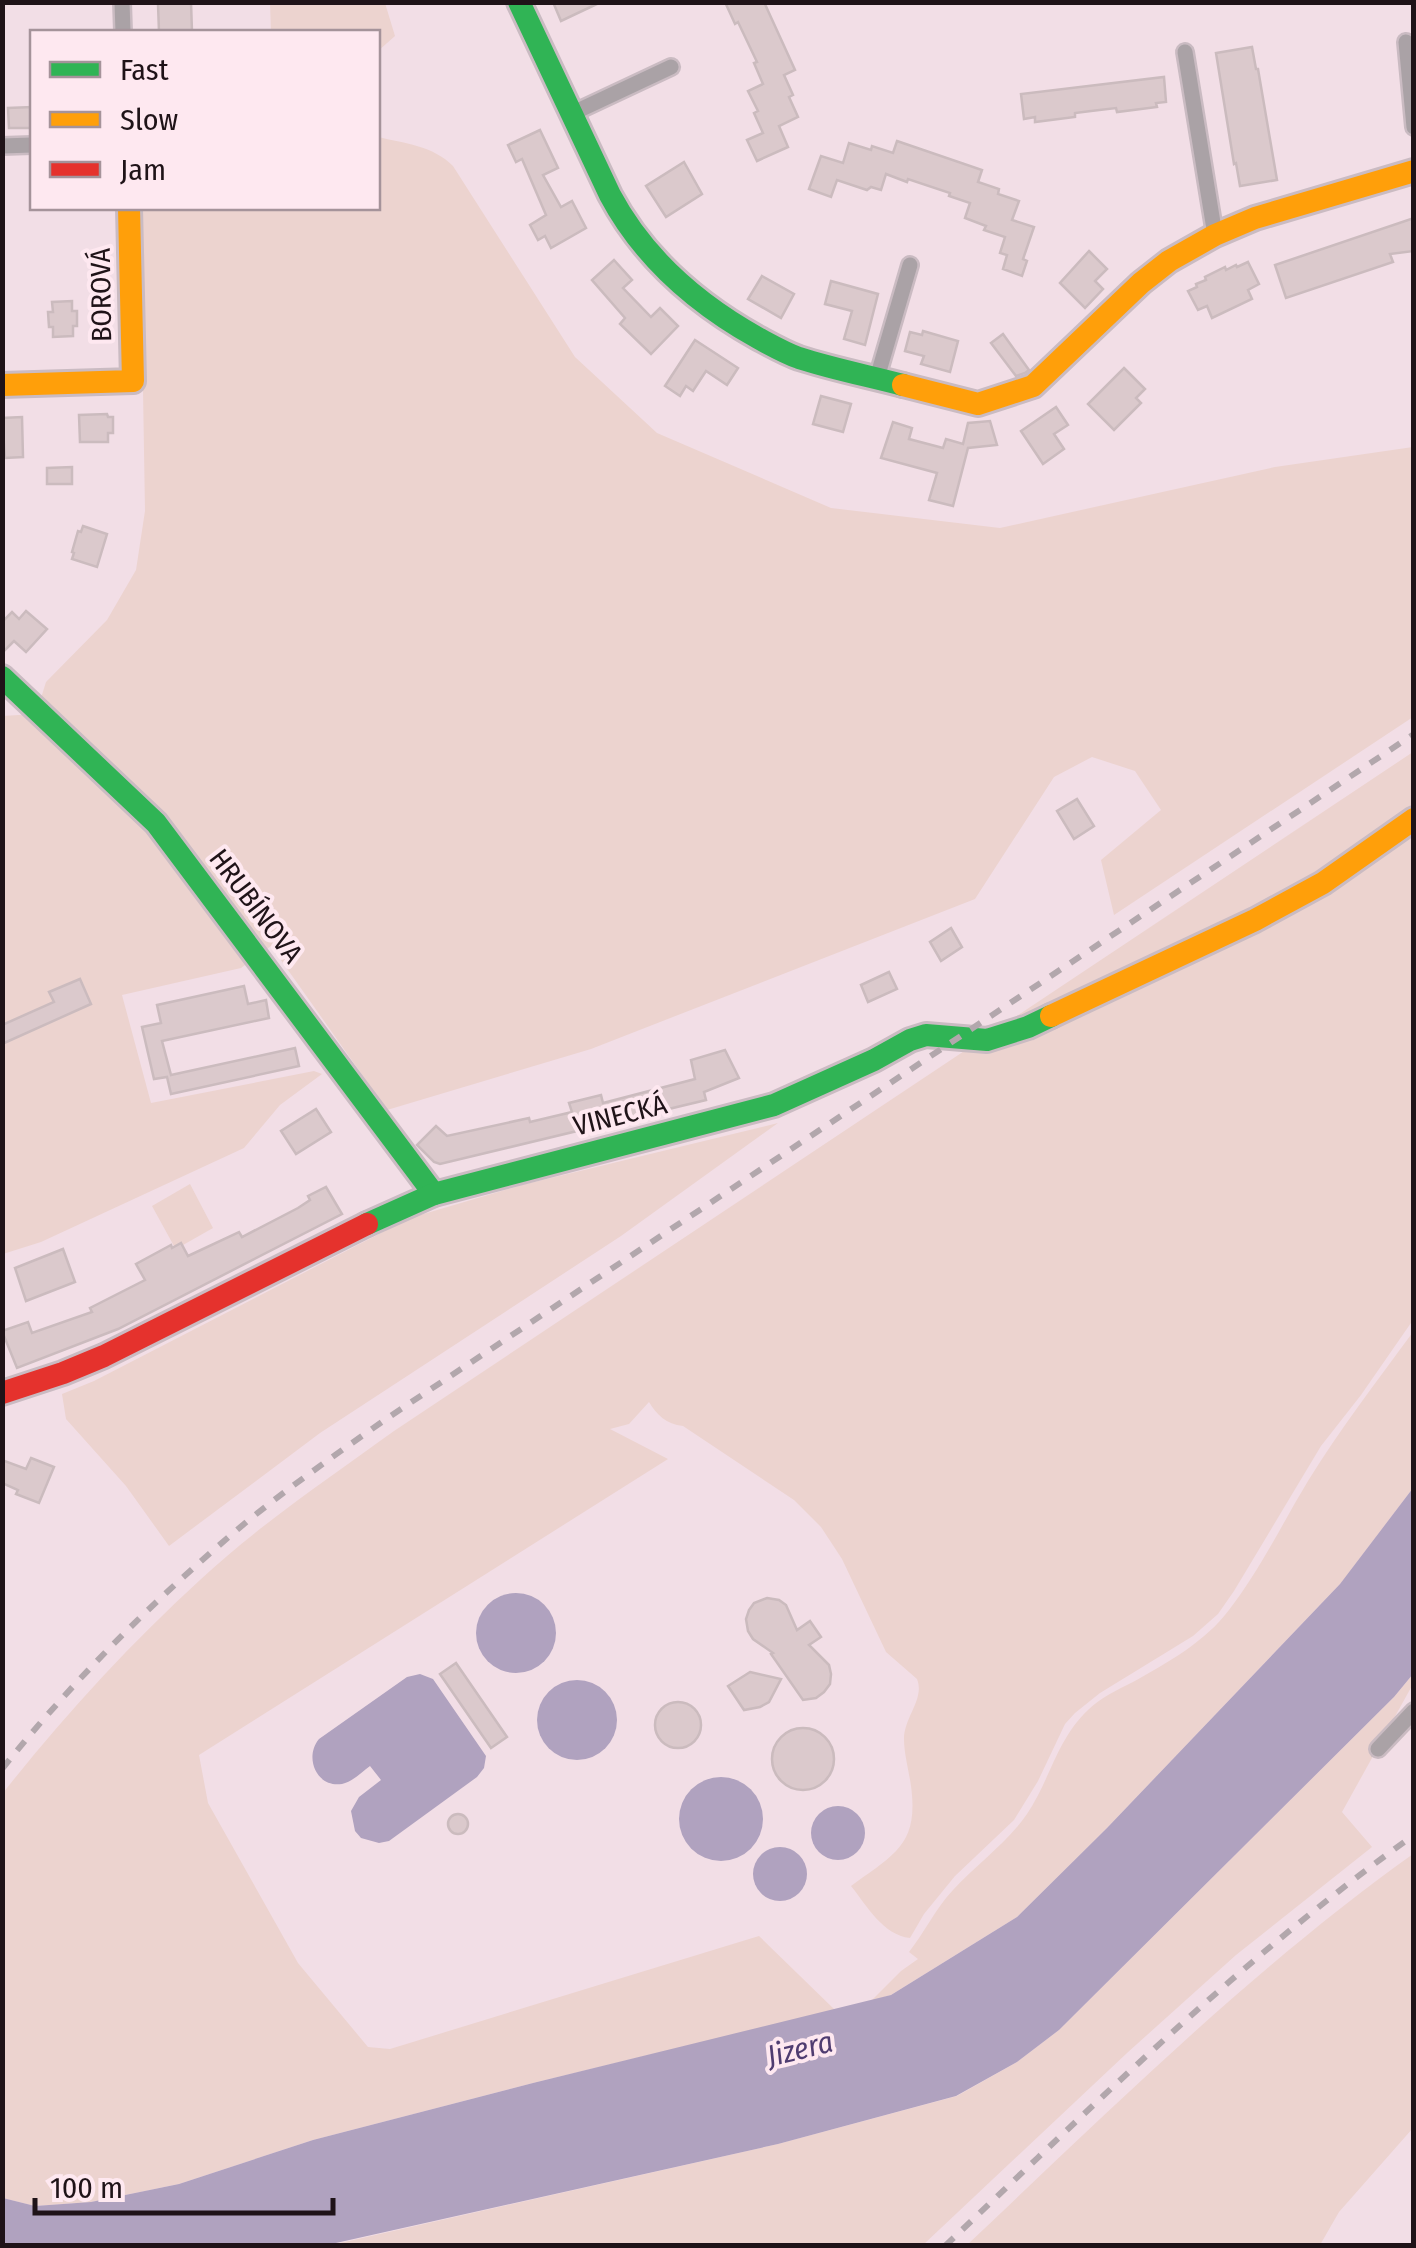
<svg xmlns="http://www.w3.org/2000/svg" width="1416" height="2248" viewBox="0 0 1416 2248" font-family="'Fira Sans Condensed',sans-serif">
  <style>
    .green { fill: #ecd3cf }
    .water { fill: #b0a2bf }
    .building { fill: #dbc9cc; stroke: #cbbbbe; stroke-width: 2.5 }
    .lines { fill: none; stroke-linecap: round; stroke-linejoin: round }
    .street-casing { stroke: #cabbc2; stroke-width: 20 }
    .fast-casing { stroke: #cabbc2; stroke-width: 28 }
    .slow-casing { stroke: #cabbc2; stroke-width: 28 }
    .jam-casing { stroke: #cabbc2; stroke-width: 28 }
    .street { stroke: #aaa2a6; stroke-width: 15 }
    .fast { stroke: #30b455; stroke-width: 22 }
    .slow { stroke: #ff9f0a; stroke-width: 22 }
    .jam { stroke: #e5322d; stroke-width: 22 }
    .rail { stroke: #b2a7ac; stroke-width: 6; stroke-dasharray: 12 12; stroke-linecap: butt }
    .labels { text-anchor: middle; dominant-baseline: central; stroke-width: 8; stroke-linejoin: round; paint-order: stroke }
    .street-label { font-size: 28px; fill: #1f1318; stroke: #fee8f0 }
    .water-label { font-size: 30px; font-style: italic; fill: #4f3c70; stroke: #fee8f0 }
  </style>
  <rect width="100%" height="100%" fill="#f2dee6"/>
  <g class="green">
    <path d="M270,3H385L395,36L378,51V32H271Z"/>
    <path d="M378,137C403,143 434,146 453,166L575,357L657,433L831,508L1000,528L1275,467L1413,447V717L1114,915L1101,860L1161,810L1135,771L1092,757L1054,777L975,899L591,1049L387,1110L271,946L241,968L122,995L151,1103L314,1071L322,1074L280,1105L244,1148L41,1242L3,1254L2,716L36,714L46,682L107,620L136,570L145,511L140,208H378Z"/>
    <path d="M1413,752V1320L1361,1395L1321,1446L1234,1591L1218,1614L1193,1636L1100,1693L1075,1713L1065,1724L1038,1781L1014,1820L955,1876L924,1914L910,1938C883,1935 867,1906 851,1886C894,1854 919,1845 911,1786C909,1771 904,1754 904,1739C904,1717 925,1699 917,1679L886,1652L842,1559L821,1527L794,1500L683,1426C666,1424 657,1415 649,1402L629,1424L610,1429L668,1459L199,1755L208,1803L298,1963L368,2047L390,2049L759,1936L835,2010L533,2083L313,2140L179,2184L91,2202L35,2206L3,2198V1793C62,1718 129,1645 200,1580C259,1525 329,1478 394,1431Z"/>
    <path d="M778,1123L621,1236L320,1433L169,1546L126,1486L66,1419L62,1394L94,1381L410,1218L522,1185Z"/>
    <path d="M190,1184L213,1228L183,1245L181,1242L174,1246L152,1206Z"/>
    <path d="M1413,1332V1488L1341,1583L1107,1828L1017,1917L891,1995L871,2001L901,1971L918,1959L909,1952C925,1932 935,1909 953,1890C977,1864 1007,1843 1027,1814C1050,1780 1057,1739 1088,1710C1100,1698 1117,1690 1133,1682C1167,1663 1205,1642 1229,1610C1260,1570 1282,1524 1308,1481C1340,1429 1377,1381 1413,1332Z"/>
    <path d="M1413,1674V1684L1342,1812L1372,1847L1236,1955L1127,2053L923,2245L327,2246L778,2144L957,2096L1017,2062L1059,2030L1394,1697Z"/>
    <path d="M1413,1854V2128L1339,2212L1320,2245H967C1110,2110 1252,1969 1413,1854Z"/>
  </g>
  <g class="water">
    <path d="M1413,1488V1674L1394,1697L1059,2030L1017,2062L956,2096L778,2144L327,2245H3V2198L35,2206L91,2202L179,2184L313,2140L533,2083L891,1995L1017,1917L1107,1828L1340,1584Z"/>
    <circle cx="516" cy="1633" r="40"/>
    <path d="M420,1674L433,1679L486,1756L484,1768L477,1777L389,1841L379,1843L361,1838L355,1831L351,1811L359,1797L381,1780L370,1766C362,1772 352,1782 342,1784C316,1788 304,1757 319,1739L407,1677Z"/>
    <circle cx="577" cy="1720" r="40"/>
    <circle cx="721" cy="1819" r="42"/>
    <circle cx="838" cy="1833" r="27"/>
    <circle cx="780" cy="1874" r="27"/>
  </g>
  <g class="building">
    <path d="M170,2H191L192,32H159L158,4Z"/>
    <path d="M553,2H601L561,21Z"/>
    <path d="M725,2H764L795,70L784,75L793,95L789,97L798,117L779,126L788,147L757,161L747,140L763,133L754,113L758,111L748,91L763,84L754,63L757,62L738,22L735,24Z"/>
    <path d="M1252,47L1256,69H1258L1277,180L1240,186L1236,163L1234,164L1216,53Z"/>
    <path d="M1164,77L1166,102L1156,103L1157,107L1117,112L1116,108L1091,111L1075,113V117L1035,122V117L1024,119L1021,94Z"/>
    <path d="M32,107V128H9L8,108Z"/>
    <path d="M540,130L558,168L543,175L561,207L572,201L586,228L551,248L545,236L538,240L530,225L546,215L522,159L516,162L508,145Z"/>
    <path d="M897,141L982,170L978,182L999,189L998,194L1019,201L1012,220L1034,227L1023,259L1027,261L1022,276L1003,269L1007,255L1000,253L1005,237L984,230L986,226L965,218L970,203L949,196L950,193L908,179L907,182L886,174L881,190L871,187L867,190L837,180L831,197L809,189L821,156L843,163L849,143L871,150L872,146L893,153Z"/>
    <path d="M684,162L702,194L666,217L646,186Z"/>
    <path d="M1414,218V251L1390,254L1393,262L1286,298L1275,265Z"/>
    <path d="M1089,251L1107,269L1095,281L1103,289L1085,308L1060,283Z"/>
    <path d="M614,260L632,280L623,288L651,317L660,308L678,326L651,354L620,324L625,318L592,280Z"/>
    <path d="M1248,262L1259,284L1248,290L1252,299L1212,318L1207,306L1198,310L1188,291L1197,287L1196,284L1206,280L1205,277L1225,267L1226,270L1236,265L1237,267Z"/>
    <path d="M762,276L794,294L781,318L748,299Z"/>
    <path d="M831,281L878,294L865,345L844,339L852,311L825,304Z"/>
    <path d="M72,301V311H77V326H73V336L53,337V327H49L48,312H53L52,302Z"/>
    <path d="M923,331L958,341L950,372L921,364L924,356L905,351L910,332L922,335Z"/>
    <path d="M1003,334L1029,370L1025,373L1016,376L991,343Z"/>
    <path d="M695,340L738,368L727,385L706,371L693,391L686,386L680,396L665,386Z"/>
    <path d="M1124,368L1145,389L1136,398L1141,403L1114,430L1088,404Z"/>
    <path d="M821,396L851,404L843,432L813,424Z"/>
    <path d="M1056,407L1068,425L1054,434L1064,449L1043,464L1021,431Z"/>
    <path d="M107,414L108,417H113V433H108V442H80L79,415Z"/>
    <path d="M22,417L23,457L5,458L2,418Z"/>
    <path d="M990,421L997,445L968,448L953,506L929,500L937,473L881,458L893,422L912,428L909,439L943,448L946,439L963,444L968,423Z"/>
    <path d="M72,467V484H47V468Z"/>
    <path d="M83,526L107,534L97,567L72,559L74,553L72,552L78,531L81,532Z"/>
    <path d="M26,611L47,629L26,652L14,641L2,653V622L12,612L19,619Z"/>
    <path d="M1077,799L1094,826L1074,839L1057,811Z"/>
    <path d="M951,928L962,947L941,961L930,942Z"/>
    <path d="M889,972L897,989L868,1002L861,985Z"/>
    <path d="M80,979L91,1004L2,1044V1025L54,1002L49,992Z"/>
    <path d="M244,986L248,1004L266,1000L269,1018L162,1041L171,1075L295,1048L299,1066L171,1094L167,1077L154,1079L142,1027L161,1023L157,1005Z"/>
    <path d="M725,1050L739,1078L704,1092L706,1100L440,1164L434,1162L417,1145L436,1126L447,1136L529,1118L530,1122L572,1112L569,1103L601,1095L603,1103L695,1079L691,1060Z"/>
    <path d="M316,1109L331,1132L296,1154L281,1131Z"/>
    <path d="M326,1187L342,1214L118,1329L17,1368L2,1331L28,1322L32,1333L92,1312L90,1308L145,1280L136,1264L171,1245L172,1248L181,1243L188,1256L239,1232L242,1237L298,1208L310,1200L308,1196Z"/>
    <path d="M63,1249L75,1282L26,1301L15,1268Z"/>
    <path d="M31,1458L54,1467L39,1503L16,1494L18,1490L2,1483V1460L26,1469Z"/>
    <path d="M767,1598L779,1600L786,1605L797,1630L810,1621L821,1637L809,1645L829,1665L831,1674L830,1684L824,1692L816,1698L803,1700L771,1654L773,1653L753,1639L748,1631L746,1619L749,1610L754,1603Z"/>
    <path d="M456,1663L507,1737L491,1748L440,1674Z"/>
    <path d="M750,1672L781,1679L769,1702L760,1707L744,1710L728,1686Z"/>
    <circle cx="678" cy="1725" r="23"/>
    <circle cx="803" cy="1759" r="31"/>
    <circle cx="458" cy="1824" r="10"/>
  </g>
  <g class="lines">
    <g class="street-casing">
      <g id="street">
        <path d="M122,2L123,32"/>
        <path d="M1406,42L1414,127"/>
        <path d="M1185,52L1215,235"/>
        <path d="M571,114L671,67"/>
        <path d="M2,146L32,145"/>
        <path d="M877,378L910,265"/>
        <path d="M1378,1749L1414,1711"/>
      </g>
    </g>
    <g class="fast-casing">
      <g id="fast">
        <path d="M519,2L610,195C643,257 697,304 758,338C771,345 785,353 799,358C833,369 869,376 903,385"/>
        <path d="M2,677L156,823L434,1194"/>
        <path d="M367,1224L434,1194L774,1105L874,1060L910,1040L926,1035L987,1040L1028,1027L1051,1016"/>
      </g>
    </g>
    <g class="slow-casing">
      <g id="slow">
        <path d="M2,385L133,381L129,208"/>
        <path d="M903,385L978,404L1033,386L1141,283L1169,261L1215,235L1255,218L1414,171"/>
        <path d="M1051,1016L1255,920L1323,883L1414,819"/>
      </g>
    </g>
    <g class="jam-casing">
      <path id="jam" d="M2,1393L63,1373L104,1356L367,1224"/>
    </g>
    <use href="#street" class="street"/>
    <use href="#fast" class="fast"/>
    <use href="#slow" class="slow"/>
    <use href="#jam" class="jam"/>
    <g class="rail">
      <path d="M2,1769C74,1679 156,1598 244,1524C289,1487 338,1453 386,1419L1414,734"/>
      <path d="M945,2246C1096,2103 1244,1956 1414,1835"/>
    </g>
  </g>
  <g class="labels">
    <g class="street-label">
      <text transform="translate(101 295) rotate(-91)">BOROVÁ</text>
      <text transform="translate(256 906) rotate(53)">HRUBÍNOVA</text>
      <text transform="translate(620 1115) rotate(-14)">VINECKÁ</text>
    </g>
    <g class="water-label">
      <text transform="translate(800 2049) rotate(-14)">Jizera</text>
    </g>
  </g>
  <rect width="1416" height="2248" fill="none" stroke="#1f1318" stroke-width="10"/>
  <rect x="30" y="30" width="350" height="180" fill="#fee8f0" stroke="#a5939a" stroke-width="2.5"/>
  <rect x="50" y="62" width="50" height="15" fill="#30b455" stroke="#a5939a" stroke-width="2.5"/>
  <text x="120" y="80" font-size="30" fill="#1f1318">Fast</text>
  <rect x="50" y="112" width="50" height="15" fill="#ff9f0a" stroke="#a5939a" stroke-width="2.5"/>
  <text x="120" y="130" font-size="30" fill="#1f1318">Slow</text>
  <rect x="50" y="162" width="50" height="15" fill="#e5322d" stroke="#a5939a" stroke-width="2.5"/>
  <text x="120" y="180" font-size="30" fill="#1f1318">Jam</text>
  <path d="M35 2198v15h298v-15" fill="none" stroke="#1f1318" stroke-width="5"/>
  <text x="50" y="2198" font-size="30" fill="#1f1318" stroke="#fee8f0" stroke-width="8" paint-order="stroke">100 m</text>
</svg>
